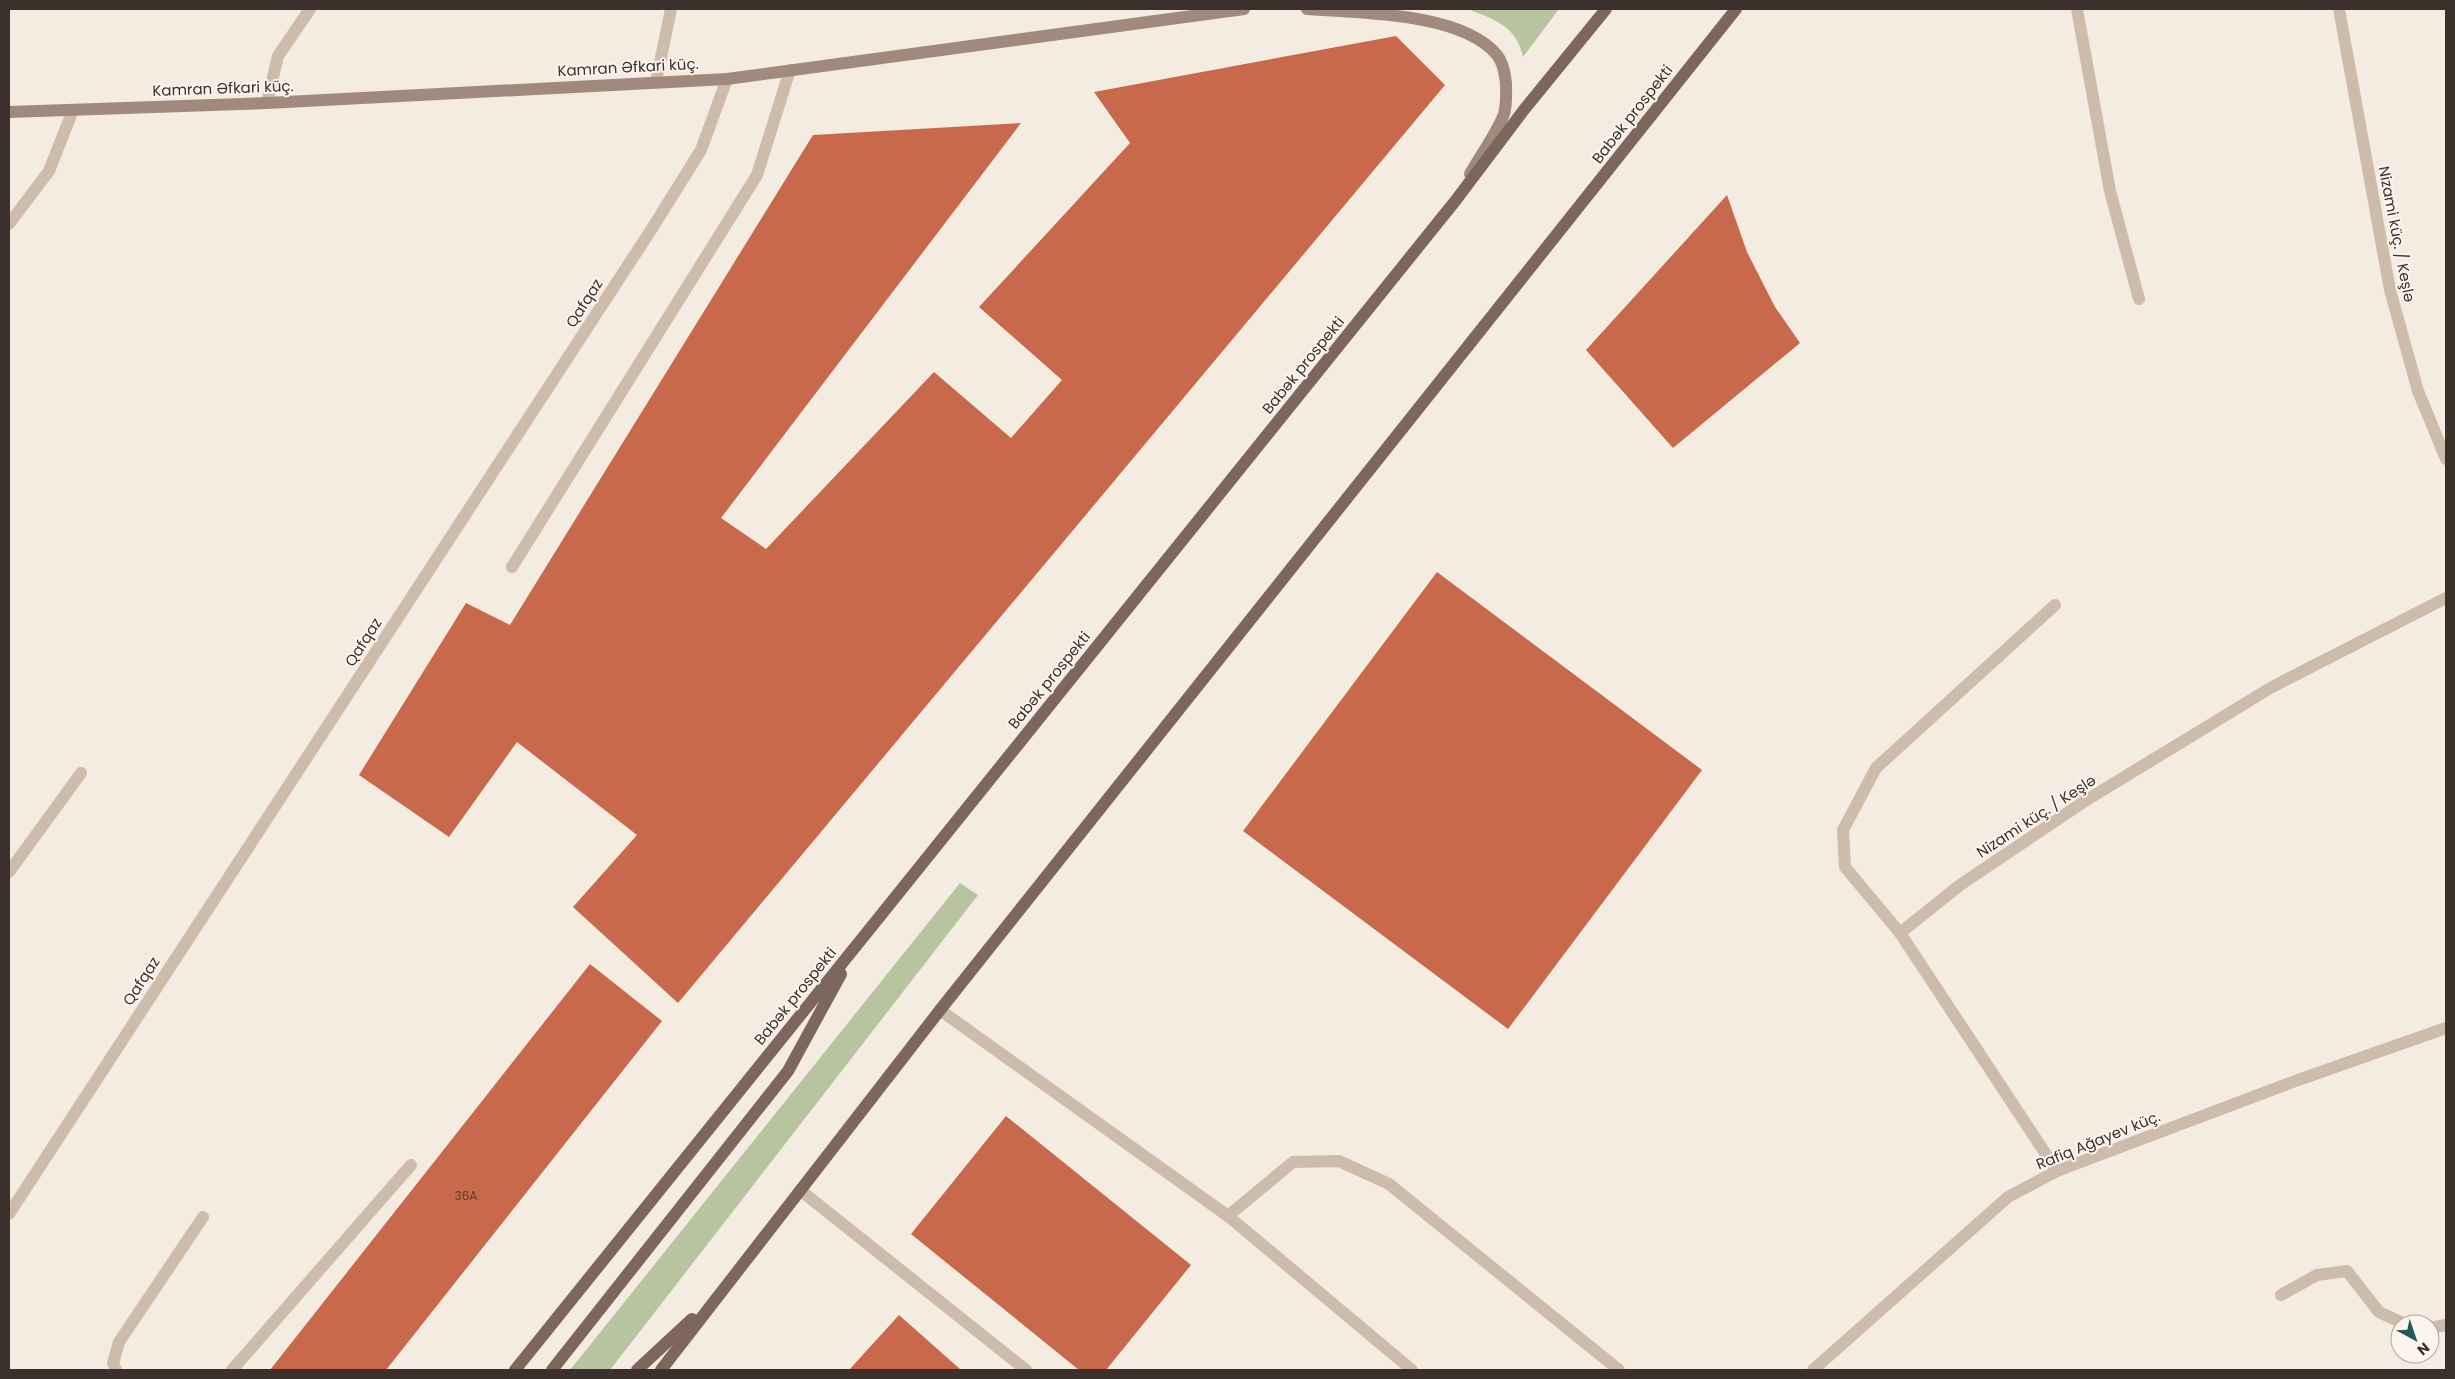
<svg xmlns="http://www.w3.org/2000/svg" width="2455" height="1379" viewBox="0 0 2455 1379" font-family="Poppins,sans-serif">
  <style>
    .green { fill: #b8c4a0 }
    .building { fill: #c8694b }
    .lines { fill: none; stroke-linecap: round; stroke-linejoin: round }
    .lane { stroke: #cdbbac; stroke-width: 12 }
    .street { stroke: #cdbbac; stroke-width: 12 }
    .secondary { stroke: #a18a7d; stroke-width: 12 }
    .primary { stroke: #7d675c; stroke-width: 12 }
    .labels { text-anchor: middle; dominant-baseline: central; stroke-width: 4; stroke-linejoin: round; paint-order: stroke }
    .number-label { font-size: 12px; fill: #5e3e33 }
    .street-label { font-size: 15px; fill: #3b302b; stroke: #fbf5ee }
  </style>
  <rect width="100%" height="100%" fill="#f4ebe1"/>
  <g class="green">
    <path d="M1467,9H1559L1523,57C1517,26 1494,19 1467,9Z"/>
    <path d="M960,883L978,895L610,1370H570Z"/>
  </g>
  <g class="building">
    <path d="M1396,36L1445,85L678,1003L573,907L637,835L517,742L449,837L359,775L466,603L510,625L813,135L1021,123L721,518L766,549L934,372L1011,438L1062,380L979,307L1130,143L1094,92Z"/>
    <path d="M1727,195L1747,252L1775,307L1800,343L1673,448L1586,350Z"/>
    <path d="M1437,572L1702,770L1508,1029L1243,831Z"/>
    <path d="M590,964L662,1021L386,1370H270Z"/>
    <path d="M1006,1116L1191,1265L1106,1370H1079L911,1234Z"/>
    <path d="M899,1315L961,1370H849Z"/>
  </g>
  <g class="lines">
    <g class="lane">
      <path d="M656,82L671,9"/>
      <path d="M512,567L757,175L790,70"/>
      <path d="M940,1010L1228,1216L1412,1370"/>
      <path d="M800,1190L1026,1370"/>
      <path d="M1228,1216L1293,1162L1339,1161L1389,1184L1619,1370"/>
      <path d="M116,1370L113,1363L119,1342L203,1217"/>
      <path d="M232,1370L411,1165"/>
    </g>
    <g class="street">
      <path d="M2077,9L2110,191L2139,299"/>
      <path d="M2339,9L2390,290L2418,391L2446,459"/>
      <path d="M267,103L278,56L310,9"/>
      <path d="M9,224L49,171L73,110"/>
      <path d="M9,872L81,773"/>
      <path d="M1900,933L1845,867L1843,830L1876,768L2055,605"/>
      <path d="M2057,1171L1900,933L1960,885L2085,801L2272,687L2446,598"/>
      <path d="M9,1214L651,230L701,150L727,79"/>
      <path d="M2281,1295L2317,1275L2347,1271L2379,1312L2405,1324"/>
      <path d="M2430,1328L2446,1325"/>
      <path d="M1813,1370L2008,1197L2057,1171L2094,1157L2298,1080L2446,1028"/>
    </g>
    <g class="secondary">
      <path d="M1307,9C1358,13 1462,12 1497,55C1503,62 1505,74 1506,83C1506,94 1507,104 1504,114C1497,133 1480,156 1470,174"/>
      <path d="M9,112L267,103L727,79L1244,9"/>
    </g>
    <g class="primary">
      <path d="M515,1370L1456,200L1523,111L1606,9"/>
      <path d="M552,1370L788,1071L841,974"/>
      <path d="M637,1370L692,1319"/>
      <path d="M661,1370L940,1010L1736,9"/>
    </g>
  </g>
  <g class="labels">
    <g class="number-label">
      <text x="466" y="1195">36A</text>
    </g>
    <g class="street-label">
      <text transform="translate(628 67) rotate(-3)">Kamran Əfkari küç.</text>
      <text transform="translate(223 88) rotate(-2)">Kamran Əfkari küç.</text>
      <text transform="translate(1632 114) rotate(-52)">Babək prospekti</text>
      <text transform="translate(2397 234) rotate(79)">Nizami küç. / Keşlə</text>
      <text transform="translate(584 303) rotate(-57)">Qafqaz</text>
      <text transform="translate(1303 365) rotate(-51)">Babək prospekti</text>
      <text transform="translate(363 642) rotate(-57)">Qafqaz</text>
      <text transform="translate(1049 680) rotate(-51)">Babək prospekti</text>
      <text transform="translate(2036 816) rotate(-33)">Nizami küç. / Keşlə</text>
      <text transform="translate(141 981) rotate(-57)">Qafqaz</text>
      <text transform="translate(795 996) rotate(-51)">Babək prospekti</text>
      <text transform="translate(2098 1140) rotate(-22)">Rafiq Ağayev küç.</text>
    </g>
  </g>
  <rect width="2455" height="1379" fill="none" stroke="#3b302b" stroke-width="20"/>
  <g transform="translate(2415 1339) rotate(140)"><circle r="24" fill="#fbf5ee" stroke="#aea6a0"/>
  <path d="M0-4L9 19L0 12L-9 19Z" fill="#1f5a5e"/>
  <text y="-8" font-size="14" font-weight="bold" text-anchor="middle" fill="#3b302b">N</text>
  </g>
</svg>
